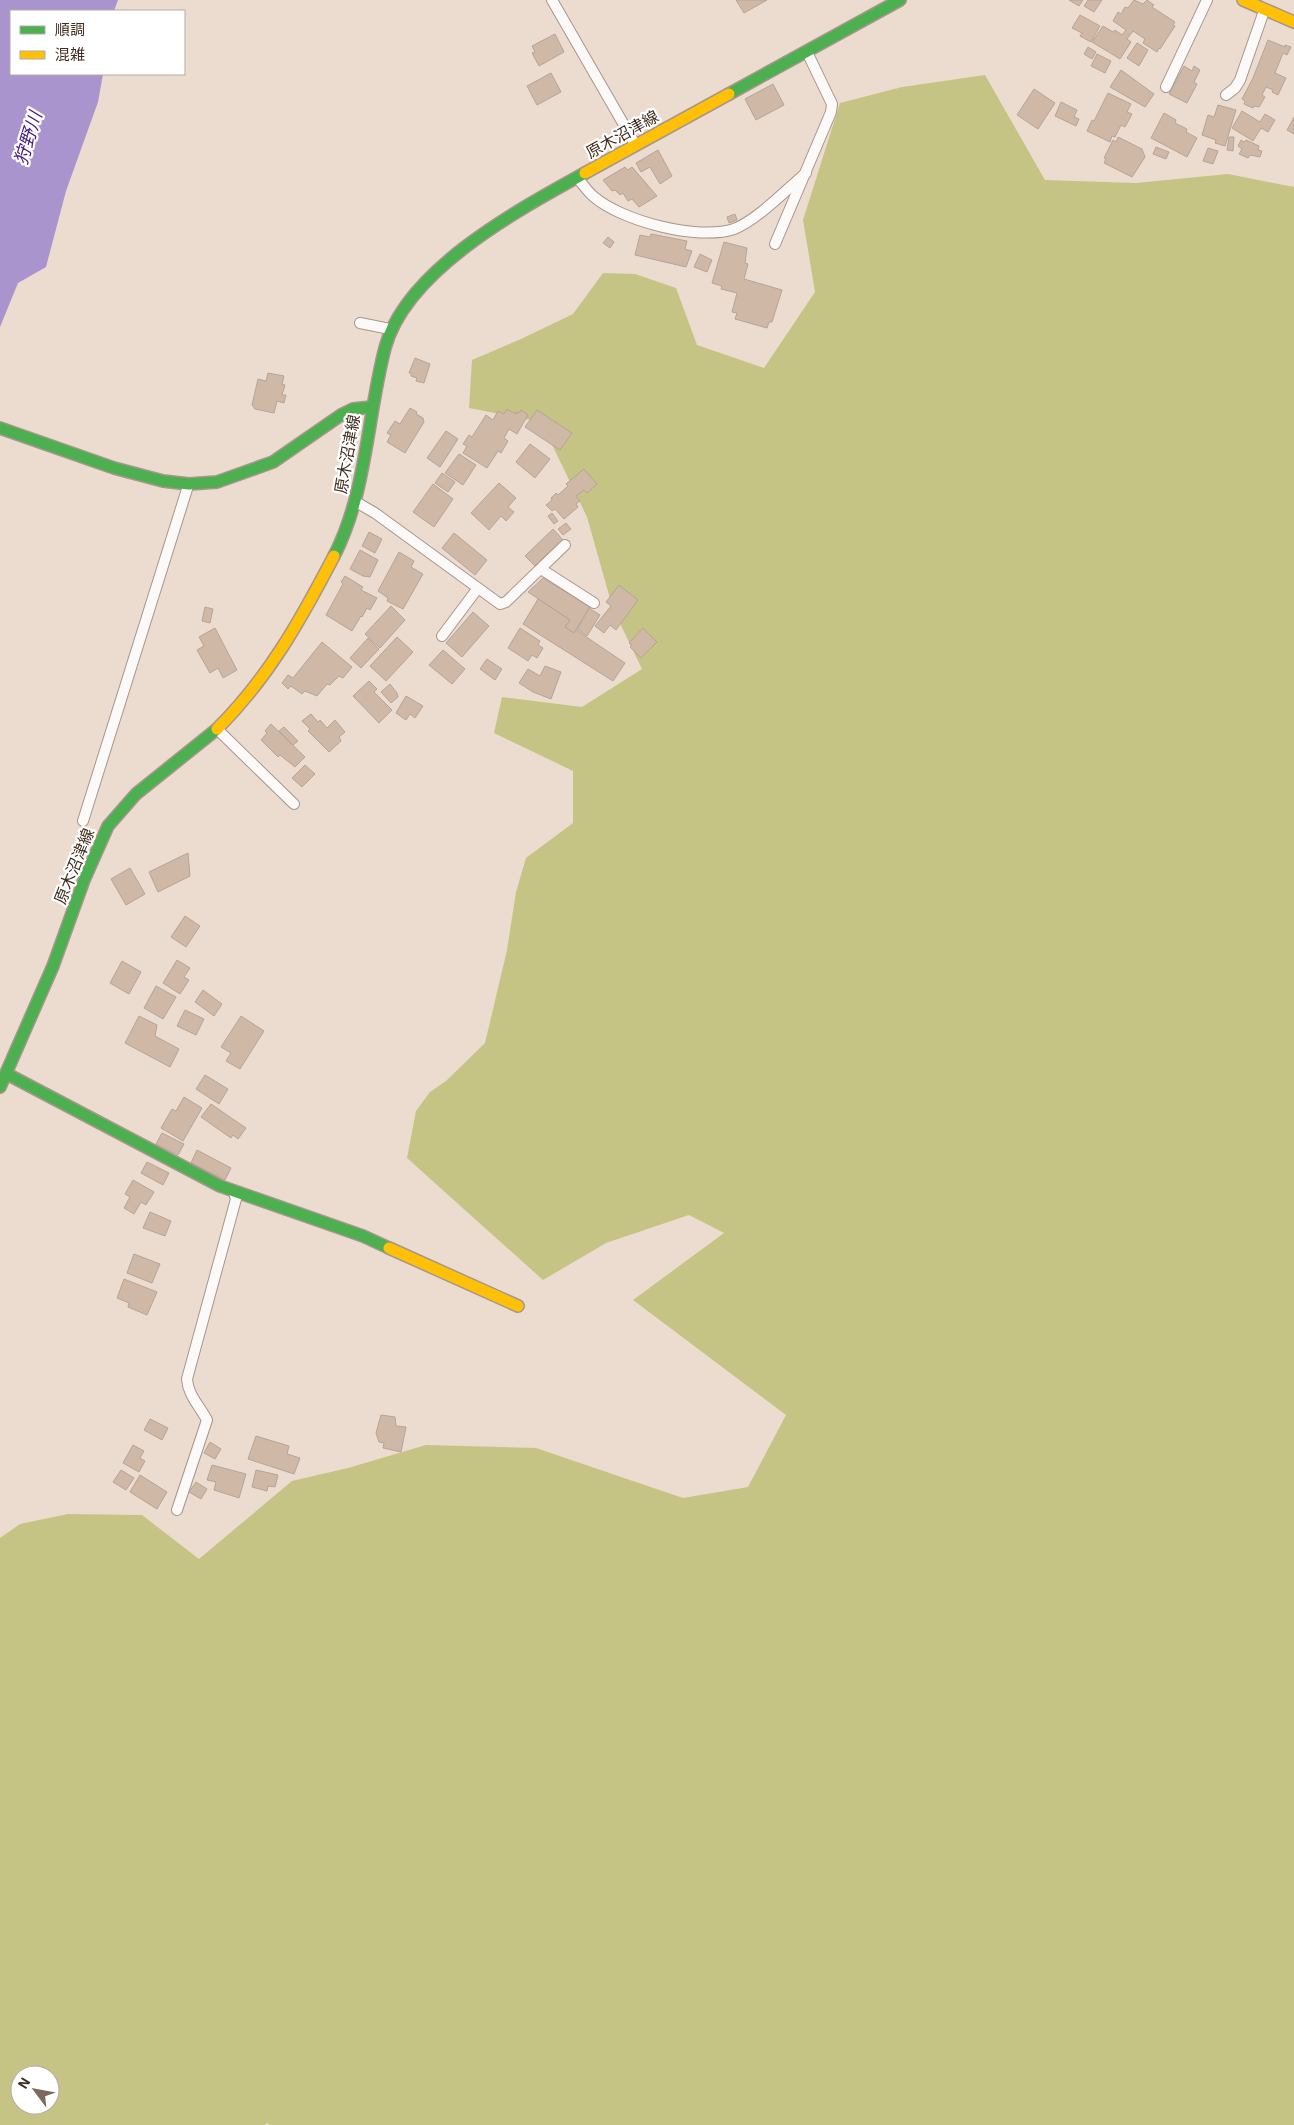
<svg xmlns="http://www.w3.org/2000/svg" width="1294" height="2125" viewBox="0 0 1294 2125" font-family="'IBM Plex Sans','Noto Sans JP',sans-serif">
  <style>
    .forest { fill: #c6c485; fill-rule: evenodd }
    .water { fill: #aa94ce }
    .building { fill: #d0b8a7; stroke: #b5a499 }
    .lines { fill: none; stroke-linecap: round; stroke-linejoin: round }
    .lane-casing { stroke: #a7968b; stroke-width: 12 }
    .fast-casing { stroke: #a7968b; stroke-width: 14 }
    .slow-casing { stroke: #a7968b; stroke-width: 14 }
    .lane { stroke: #fcfaf8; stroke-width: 10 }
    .fast { stroke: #4caf50; stroke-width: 11 }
    .slow { stroke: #ffc107; stroke-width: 11 }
    .labels { text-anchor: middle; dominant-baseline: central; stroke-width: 4.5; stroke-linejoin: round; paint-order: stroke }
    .street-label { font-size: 16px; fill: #412d1f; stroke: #fff }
    .water-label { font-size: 18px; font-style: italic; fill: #431a82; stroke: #fff }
  </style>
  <rect width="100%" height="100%" fill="#ecdbcf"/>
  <path class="forest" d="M985,75L1045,180L1136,183L1228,174L1294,187V2125H270L267,2123L265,2125H0V1538L20,1524L68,1514L142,1515L199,1559L292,1481L348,1468L426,1445L536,1448L683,1498L748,1487L786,1415L633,1300L724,1233L689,1215L606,1243L543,1280L407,1158L416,1111L430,1092L446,1081L485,1043L507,950L516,892L526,858L573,823V771L494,733L502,697L582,707L642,669L613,609L587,517L541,422L469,408L472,360L521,339L573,314L603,273L635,274L676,288L697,345L764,368L815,292L803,220L840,103L902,87ZM20,2075H50V2105H20Z"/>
  <path class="water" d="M0,0H118L114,11H11V74H103L98,102L66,191L46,267L18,283L0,327Z"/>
  <g class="building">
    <path d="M736,0H767L744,13Z"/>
    <path d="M1069,0H1083L1079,6Z"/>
    <path d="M1088,0H1102L1094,12L1084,6Z"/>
    <path d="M1134,0L1143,4L1147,0L1154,5L1152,7L1175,22L1173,25L1175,26L1160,49L1159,48L1157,52L1143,43L1145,39L1133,31L1127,39L1131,42L1120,59L1092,42L1103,26L1113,32L1115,30L1122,35L1126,30L1113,21L1118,12L1121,14L1125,7L1128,8Z"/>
    <path d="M1080,15L1100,26L1091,42L1080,36L1082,33L1072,28Z"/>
    <path d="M555,34L564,52L539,66L532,53L535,52L532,46Z"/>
    <path d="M1268,40L1285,47V45L1291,47L1287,55L1283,53L1275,73L1286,78L1278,95L1272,92L1273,90L1266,87L1262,95L1265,97L1259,107L1254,106L1253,108L1244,104L1245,101L1242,99L1253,78Z"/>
    <path d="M1137,43L1148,50L1139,66L1127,58Z"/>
    <path d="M1088,47L1096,52L1092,59L1084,54Z"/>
    <path d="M1097,54L1111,61L1105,73L1091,66Z"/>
    <path d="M1184,66L1192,71L1194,66L1200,70L1194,82L1197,84L1187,103L1169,94Z"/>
    <path d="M1121,70L1154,94L1145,107L1110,87Z"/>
    <path d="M551,73L561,92L537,105L527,86Z"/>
    <path d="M773,84L784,105L756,120L745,99Z"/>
    <path d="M1034,89L1055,103L1038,129L1017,115Z"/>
    <path d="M1108,93L1131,104L1127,112L1132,114L1125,127L1121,125L1115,137L1112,136L1110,142L1087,131L1092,120L1094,121Z"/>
    <path d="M1061,102L1077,110L1074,117L1079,119L1076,126L1055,116Z"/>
    <path d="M1218,105L1236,110L1225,146L1215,143L1216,140L1202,135L1208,115L1214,117Z"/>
    <path d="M1242,111L1260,122L1265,114L1275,120L1268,132L1261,128L1253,141L1232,128Z"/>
    <path d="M1164,113L1176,120L1175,123L1187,129L1186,132L1197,138L1187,157L1151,138Z"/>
    <path d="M1294,117V134L1287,130Z"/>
    <path d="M1118,137L1142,149L1145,157L1132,177L1104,163L1106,159L1104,158L1113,140L1116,142Z"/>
    <path d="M1229,137H1234L1233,151L1227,150Z"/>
    <path d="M1241,140L1244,142L1246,140L1259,146L1258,150L1262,151L1260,157L1250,155L1248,158L1239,154L1242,149L1238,146Z"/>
    <path d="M1156,147L1169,152L1166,159L1153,154Z"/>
    <path d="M1208,148L1218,151L1213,164L1203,161Z"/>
    <path d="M658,150L672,176L660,184L650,167L641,172L636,163Z"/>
    <path d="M625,167L628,170L632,167L657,196L639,207L632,199L628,201L623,193L620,195L615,190L612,191L603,180Z"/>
    <path d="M735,214L737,220L729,223L727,217Z"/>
    <path d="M651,234L687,241L685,249L692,251L686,267L635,255L640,235L650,237Z"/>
    <path d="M608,237L614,242L610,248L603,243Z"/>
    <path d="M724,242L747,248L745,263L748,264L744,279L782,290L772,322H769L767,328L735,319L737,313L732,312L737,293L721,289L722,286L712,283Z"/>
    <path d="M700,254L712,260L707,272L694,267Z"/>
    <path d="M415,358L430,364L424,383L416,381L417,378L411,376V373H409Z"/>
    <path d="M268,373L284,376L282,384L285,385L282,395H286L284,403L277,401L274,413L255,409L252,405L258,379L266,381Z"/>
    <path d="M410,408L417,412L416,414L423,418L424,422L405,453L387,442L391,435L387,433L395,421L400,424Z"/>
    <path d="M507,409L516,414V412L519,413L521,410L528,415L517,434L509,429L504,438L508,441L501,453L498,451L487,468L463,453L467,446L463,444L469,435L472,437L486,415L493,420L498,411L504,414Z"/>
    <path d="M537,410L572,433L560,450L525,427Z"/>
    <path d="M446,431L458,439L440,467L427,458Z"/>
    <path d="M530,444L550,459L535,478L516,462Z"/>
    <path d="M459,454L476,465L463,485L445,473Z"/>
    <path d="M584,469L597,484L587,493L584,490L576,496L580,501L576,504L578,507L564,519L555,509L552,511L546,505L552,500L551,498L556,493L558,495L568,486L566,484Z"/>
    <path d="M442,473L455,482L448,492L435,483Z"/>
    <path d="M499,483L516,498L508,507L514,512L506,521L501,516L489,530L471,513Z"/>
    <path d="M433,484L453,499L434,527L413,512Z"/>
    <path d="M552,513L558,521L554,524L548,516Z"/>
    <path d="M566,523L571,529L563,535L558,529Z"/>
    <path d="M553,529L563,540L535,566L525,556Z"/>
    <path d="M369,532L382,539L375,553L362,546Z"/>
    <path d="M454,533L487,560L475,575L442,548Z"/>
    <path d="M360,550L378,560L370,577L363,576L350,569Z"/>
    <path d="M399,552L414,561L411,567L423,574L403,609L387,601L388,598L378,591Z"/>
    <path d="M345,576L363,587L361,590L377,598L370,610L367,608L362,617L361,616L352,631L326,615L343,584L341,582Z"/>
    <path d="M543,578L590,607L574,633L565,627L570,620L528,592Z"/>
    <path d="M619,585L638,600L616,630L610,625L604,633L595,626L611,606L606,602Z"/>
    <path d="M538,599L570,620L565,627L574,633L576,630L625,663L613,681L523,624Z"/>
    <path d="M391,606L405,620L380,648L365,634Z"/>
    <path d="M205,607L213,609L210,623L202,621Z"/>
    <path d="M589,608L600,615L587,636L577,629Z"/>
    <path d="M473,612L489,626L462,657L446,643Z"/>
    <path d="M215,628L237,670L223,678L218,668L210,673L197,650L204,646L199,637Z"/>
    <path d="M520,628L540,641L538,645L543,648L537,658L532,655L528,661L508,648Z"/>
    <path d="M643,628L657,642L641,658L630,647L632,645L629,643Z"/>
    <path d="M397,637L413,652L386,681L370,666Z"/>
    <path d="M368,638L379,649L361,668L350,658Z"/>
    <path d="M322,642L352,667L343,678L339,676L330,685L327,684L317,696L305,691L302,694L291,686L288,689L282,683L288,675L293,678Z"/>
    <path d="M443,650L465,669L452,684L429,665Z"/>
    <path d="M487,659L502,669L495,680L480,669Z"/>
    <path d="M545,666L561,672L551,699L533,692L519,683L528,669L540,676Z"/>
    <path d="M369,681L377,689L374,692L392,710L379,723L353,696Z"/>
    <path d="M390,684L397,693L398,697L391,703L381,692Z"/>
    <path d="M406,696L423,706L415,718L410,714L406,720L396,713Z"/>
    <path d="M311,714L318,722L320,720L327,728L335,720L345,732L339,737L341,741L329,752L308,731L310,729L302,721Z"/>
    <path d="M271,724L305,757L295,767L280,755L278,757L261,740L267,733L265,731Z"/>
    <path d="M284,727L298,741L293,745L279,731Z"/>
    <path d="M305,765L315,774L302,787L292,778Z"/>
    <path d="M188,853L190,876L158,892L149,872Z"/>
    <path d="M130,868L145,894L126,905L111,879Z"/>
    <path d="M185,916L200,926L186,947L171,937Z"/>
    <path d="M177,960L190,968L184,977L189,980L180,994L163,983Z"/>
    <path d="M122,961L141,972L129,994L110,983Z"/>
    <path d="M156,986L176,997L163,1019L144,1008Z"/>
    <path d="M203,990L222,1004L214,1016L195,1002Z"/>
    <path d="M185,1010L204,1019L196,1035L177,1026Z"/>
    <path d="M139,1016L157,1025L155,1036L179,1049L170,1067L125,1043Z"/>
    <path d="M241,1016L264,1031L240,1069L226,1061L231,1053L221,1047Z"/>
    <path d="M205,1075L228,1089L219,1104L196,1089Z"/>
    <path d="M184,1097L202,1108L183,1141L161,1128L172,1109L176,1111Z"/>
    <path d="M211,1104L246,1128L238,1139L233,1135L231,1138L201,1117Z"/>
    <path d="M162,1133L184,1144L178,1155L156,1144Z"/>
    <path d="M197,1150L231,1168L225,1180L191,1163Z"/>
    <path d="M147,1162L169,1173L163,1185L141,1173Z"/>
    <path d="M133,1180L154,1192L146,1205L141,1202L134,1214L124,1208L130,1197L125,1194Z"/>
    <path d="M150,1212L171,1221L165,1236L143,1228Z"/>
    <path d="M134,1254L160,1264L152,1283L127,1273Z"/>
    <path d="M124,1279L157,1292L147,1315L128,1307L129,1303L117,1298Z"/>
    <path d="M381,1415L395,1417L396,1426L406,1427L401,1452L383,1448L384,1443L379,1442L376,1433Z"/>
    <path d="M150,1419L168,1428L162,1440L144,1430Z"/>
    <path d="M256,1436L289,1446L287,1454L300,1458L294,1474L248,1459Z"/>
    <path d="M210,1442L221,1449L215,1459L204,1453Z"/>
    <path d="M133,1445L144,1451L140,1458L145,1461L139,1472L123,1463Z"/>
    <path d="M212,1465L246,1474L239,1498L214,1490L216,1482L207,1480Z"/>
    <path d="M121,1470L134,1478L126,1490L113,1482Z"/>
    <path d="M256,1470L278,1475L275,1487L268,1486L267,1491L252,1487Z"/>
    <path d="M140,1475L167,1492L157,1509L130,1492Z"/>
    <path d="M196,1482L207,1489L201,1499L189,1492Z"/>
  </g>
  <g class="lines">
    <g class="lane-casing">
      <g id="lane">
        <path d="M552,0L635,144"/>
        <path d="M1166,87L1207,0"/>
        <path d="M1226,95L1235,88L1240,80L1264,11"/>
        <path d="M578,179C583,184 587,191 593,196C621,221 698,241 734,229C756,221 787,189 806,173"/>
        <path d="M775,244L831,112L832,104L807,52"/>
        <path d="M360,323L390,329"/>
        <path d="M356,502L375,513L500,604L506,602L565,545"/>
        <path d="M541,569L594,603"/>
        <path d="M442,636L478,588"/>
        <path d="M218,730L294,804"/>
        <path d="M83,821L188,486"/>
        <path d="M177,1510L207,1420C199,1405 188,1395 187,1379L236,1199L234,1193"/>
      </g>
    </g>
    <g class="fast-casing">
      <g id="fast">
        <path d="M729,94L900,0"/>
        <path d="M0,428L114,468L163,481L189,484L217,482L273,462L341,415L353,409L372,407"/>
        <path d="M334,556C367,492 367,417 385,348C406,270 518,210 585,173"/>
        <path d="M7,1074L220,1186L363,1236L389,1248"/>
        <path d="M0,1087L53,966L84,880L108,826L136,794L217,729"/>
      </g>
    </g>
    <g class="slow-casing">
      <g id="slow">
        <path d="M1243,0L1294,22"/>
        <path d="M585,173L729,94"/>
        <path d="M217,729C269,677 300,621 334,556"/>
        <path d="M389,1248L518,1306"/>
      </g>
    </g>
    <use href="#lane" class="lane"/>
    <use href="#fast" class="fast"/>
    <use href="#slow" class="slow"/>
  </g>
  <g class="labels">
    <g class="street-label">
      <text transform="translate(622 134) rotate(-29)">原木沼津線</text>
      <text transform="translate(347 454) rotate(-80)">原木沼津線</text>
      <text transform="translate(74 866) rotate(-68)">原木沼津線</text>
    </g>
    <g class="water-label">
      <text transform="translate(28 138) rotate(-73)">狩野川</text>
    </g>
  </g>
  <rect x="10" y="10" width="175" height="65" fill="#ffffff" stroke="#b3aba5"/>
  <rect x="20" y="26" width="25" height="8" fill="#4caf50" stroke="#b3aba5"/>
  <text x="55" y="35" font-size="15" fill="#412d1f">順調</text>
  <rect x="20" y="51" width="25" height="8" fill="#ffc107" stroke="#b3aba5"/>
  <text x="55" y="60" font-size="15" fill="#412d1f">混雑</text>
  <g transform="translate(35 2090) rotate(302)"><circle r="24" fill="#ffffff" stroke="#b3aba5"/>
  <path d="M0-4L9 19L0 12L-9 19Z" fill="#7d6a5d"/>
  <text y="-8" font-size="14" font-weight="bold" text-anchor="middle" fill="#412d1f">N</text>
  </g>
</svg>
